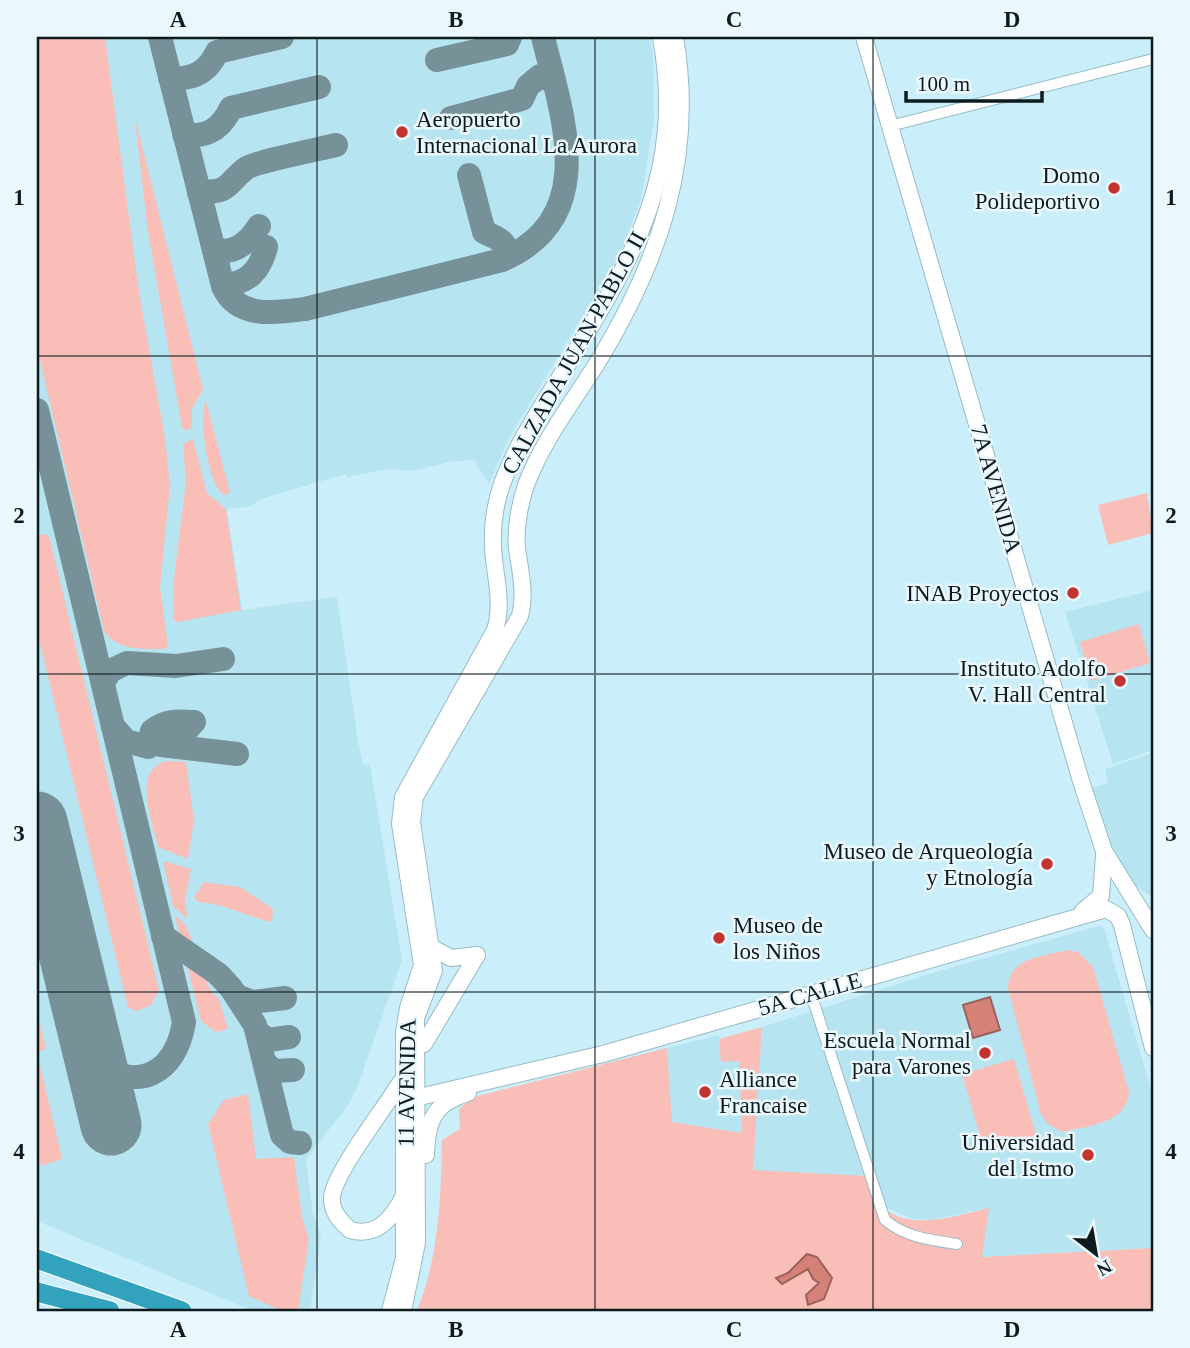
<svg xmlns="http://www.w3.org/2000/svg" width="1190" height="1348" viewBox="0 0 1190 1348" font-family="Georgia,serif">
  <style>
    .built { fill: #b7e4f1 }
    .green { fill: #f9beb7 }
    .water { fill: #d68178; stroke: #9a625d; stroke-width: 2 }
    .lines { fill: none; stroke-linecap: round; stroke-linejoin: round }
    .taxiway { stroke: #779199; stroke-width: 24 }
    .runway { stroke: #779199; stroke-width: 61 }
    .street-casing { stroke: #98bbc5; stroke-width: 12 }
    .secondary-casing { stroke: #98bbc5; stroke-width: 18 }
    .highway-casing { stroke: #fff; stroke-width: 21 }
    .street { stroke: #fff; stroke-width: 10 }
    .secondary { stroke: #fff; stroke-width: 16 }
    .highway { stroke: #33a2bd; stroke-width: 19 }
    .grid { fill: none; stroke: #0d1b1f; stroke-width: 2; stroke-opacity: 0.55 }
    .poi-dot { fill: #c33431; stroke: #eaf8fd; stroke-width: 2.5 }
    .labels { text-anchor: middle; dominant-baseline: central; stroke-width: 5; stroke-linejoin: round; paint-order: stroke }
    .poi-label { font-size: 23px; fill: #0d1b1f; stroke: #eaf8fd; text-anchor: end }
    .street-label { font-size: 23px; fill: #0d1b1f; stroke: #eaf8fd }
    .neatline { fill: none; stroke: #0d1b1f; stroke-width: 2.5 }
    .grid-label { font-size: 23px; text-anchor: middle; font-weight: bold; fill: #0d1b1f }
  </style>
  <rect width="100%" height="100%" fill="#cbeffa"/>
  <g class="built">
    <path d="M37,37H649L653,53L654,120L641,200L618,258L509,438L489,484L474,460L449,462L413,471L389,469L347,477L345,474L265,498L247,507L227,509L242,610L337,597L358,741L363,765L370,764L402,960L357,1088L349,1104L306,1159L313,1213L321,1237L310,1311H253L37,1221Z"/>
    <path d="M1153,590V750L1113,764L1065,612Z"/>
    <path d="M1153,753V898L1130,881L1114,856L1089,789L1108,783L1105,769Z"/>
    <path d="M1099,926L1104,928L1153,1097V1248L981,1257L988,1208L931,1220L912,1219L883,1206L752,1170L762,1027L939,971Z"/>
    <path d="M719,1035L721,1061H739L742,1134L671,1122L667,1048Z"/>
  </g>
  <g class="green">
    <path d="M37,37H105L139,292L165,438L170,485L160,587L168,645L165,649C143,649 117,651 104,631L37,348Z"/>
    <path d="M135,118L203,389L192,409V427L186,431L182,427L147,225Z"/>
    <path d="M206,401L230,493L224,495C208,485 198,418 206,401Z"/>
    <path d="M193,439L207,493L226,509L241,610L178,622L174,620L173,587L186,481L183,444Z"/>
    <path d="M1147,493L1153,533L1108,545L1098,505Z"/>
    <path d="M37,534L48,535L50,540L159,990L151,1005L137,1011L128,1007L37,631Z"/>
    <path d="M1139,624L1150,663L1091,681L1080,642Z"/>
    <path d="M166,761L186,762L194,820L188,859L158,847C153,822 131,771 166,761Z"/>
    <path d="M163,861L191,869L185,899L187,919L173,906Z"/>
    <path d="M204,882L240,887L273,909L272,922C246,917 225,903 198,902L194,897Z"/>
    <path d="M175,916L185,924L191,937L210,990L219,999L228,1029L216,1032L201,1021Z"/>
    <path d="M1067,950L1078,952L1093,967L1129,1092C1127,1124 1087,1126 1062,1132L1048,1124L1041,1114L1008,988C1009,957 1043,957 1067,950Z"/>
    <path d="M37,1010L46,1049L37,1052L62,1159L41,1166L37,1145Z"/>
    <path d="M762,1027L753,1170L866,1176C871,1185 876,1198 882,1206C909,1233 958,1215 989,1208L982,1257L1153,1248V1311H417C439,1256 441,1199 442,1140L460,1129L459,1109L474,1097L667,1048L672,1122L742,1133L739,1061L721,1062L719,1039Z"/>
    <path d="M1014,1059L1037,1138L985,1153L962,1074Z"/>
    <path d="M248,1094L256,1159L294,1157L302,1217L309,1239L298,1311H282L249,1296L208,1124L224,1100Z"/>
  </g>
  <g class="water">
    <path d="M990,997L1000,1030L973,1038L963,1005Z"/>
    <path d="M807,1254L817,1257L832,1278L824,1299L808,1305L806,1295L819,1283L813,1279L808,1269L782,1284L776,1278L788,1273Z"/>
  </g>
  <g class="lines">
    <g class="taxiway">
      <path d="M160,37L223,286C237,319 276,313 305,309L502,260C601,217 562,116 543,37"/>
      <path d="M437,60L507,44L510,37"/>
      <path d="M170,78C192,80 208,72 217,52L282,37"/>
      <path d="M451,118L522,99L528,86L540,76L553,81"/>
      <path d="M184,134C207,138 221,129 231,108L319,87"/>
      <path d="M469,175L484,232C498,238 513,244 502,260"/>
      <path d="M199,192C231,192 224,186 245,169C254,162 320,149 336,145"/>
      <path d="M214,250C234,255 248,243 259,226"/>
      <path d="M223,286C248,283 260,271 266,247"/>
      <path d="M37,410L184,1022C176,1074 136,1095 94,1059"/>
      <path d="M103,683L110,671L127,663L176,666L223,659"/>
      <path d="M113,726L126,741L148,747L152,731C166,720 177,721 194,722L177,740L165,745"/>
      <path d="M161,745L237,754"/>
      <path d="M163,936L218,974L231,988L255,1025L282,1135L290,1142L300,1143"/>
      <path d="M237,996L252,1002L285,998"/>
      <path d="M257,1032L268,1040L289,1037"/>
      <path d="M265,1063L274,1071L293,1070"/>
    </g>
    <path class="runway" d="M37,822L111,1125"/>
    <g class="street-casing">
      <g id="street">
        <path d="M890,126L1153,59"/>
        <path d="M811,994L885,1220C905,1237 930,1240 957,1244"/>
      </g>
    </g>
    <g class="secondary-casing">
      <g id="secondary">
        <path d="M864,37L1081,781L1104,851L1153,930"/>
        <path d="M1083,911L1101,896L1104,855"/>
        <path d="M431,947L451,958L477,955"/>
        <path d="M424,1044L477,955"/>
        <path d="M400,1083C385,1108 334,1173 332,1197C331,1211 340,1221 350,1230C378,1238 393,1217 405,1194"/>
        <path d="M424,1096L603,1054L1106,909L1118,916L1122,925L1153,1048"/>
        <path d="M426,1155C427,1122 433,1103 468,1093"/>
        <path d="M390,1311L404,1258V1033L408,1008L422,965L400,824L403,797L495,630C504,601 494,575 493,546C492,525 495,504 502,484C516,445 539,411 560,377C630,262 686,178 661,37"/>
        <path d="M403,1311L417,1243L416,1018L434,971L412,822L415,797L520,616C526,594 520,570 517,548C515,528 520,503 526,485C542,442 572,403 596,365C659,262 696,159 675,37"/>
      </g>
    </g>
    <g class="highway-casing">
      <g id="highway">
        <path d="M37,1259L182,1311"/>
        <path d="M37,1292L110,1311"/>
      </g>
    </g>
    <use href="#street" class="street"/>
    <use href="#secondary" class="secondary"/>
    <use href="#highway" class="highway"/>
  </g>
  <path class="grid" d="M317,37V1311M595,37V1311M873,37V1311M37,356H1153M37,674H1153M37,992H1153"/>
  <g class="poi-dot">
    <circle cx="402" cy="132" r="7"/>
    <circle cx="1114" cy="188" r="7"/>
    <circle cx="1073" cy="593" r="7"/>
    <circle cx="1120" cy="681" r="7"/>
    <circle cx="1047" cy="864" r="7"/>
    <circle cx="719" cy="938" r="7"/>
    <circle cx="985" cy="1053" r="7"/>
    <circle cx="705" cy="1092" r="7"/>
    <circle cx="1088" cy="1155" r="7"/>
  </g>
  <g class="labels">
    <g class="poi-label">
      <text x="416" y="119" text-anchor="start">Aeropuerto<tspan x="416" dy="26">Internacional La Aurora</tspan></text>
      <text x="1100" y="175">Domo<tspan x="1100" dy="26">Polideportivo</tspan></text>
      <text x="1059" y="593">INAB Proyectos</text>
      <text x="1106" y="668">Instituto Adolfo<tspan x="1106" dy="26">V. Hall Central</tspan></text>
      <text x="1033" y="851">Museo de Arqueología<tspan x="1033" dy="26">y Etnología</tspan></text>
      <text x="733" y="925" text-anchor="start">Museo de<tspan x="733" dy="26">los Niños</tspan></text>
      <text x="971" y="1040">Escuela Normal<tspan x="971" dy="26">para Varones</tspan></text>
      <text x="719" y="1079" text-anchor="start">Alliance<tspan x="719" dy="26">Francaise</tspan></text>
      <text x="1074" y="1142">Universidad<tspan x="1074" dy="26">del Istmo</tspan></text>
    </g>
    <g class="street-label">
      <text transform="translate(574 353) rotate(-61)">CALZADA JUAN PABLO II</text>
      <text transform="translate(996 489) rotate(74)">7A AVENIDA</text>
      <text transform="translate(810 994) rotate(-16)">5A CALLE</text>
      <text transform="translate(407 1083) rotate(-89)">11 AVENIDA</text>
    </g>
  </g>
  <rect width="1190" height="1348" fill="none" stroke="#eaf8fd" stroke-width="77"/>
  <g transform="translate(1096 1254) rotate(149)" stroke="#eaf8fd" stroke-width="5" paint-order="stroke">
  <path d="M0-5L12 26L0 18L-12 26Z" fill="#0d1b1f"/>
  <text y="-10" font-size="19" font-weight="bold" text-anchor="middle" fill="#0d1b1f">N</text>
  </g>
  <path d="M906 91v10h136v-10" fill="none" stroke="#0d1b1f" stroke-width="3.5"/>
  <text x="917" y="91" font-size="21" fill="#0d1b1f" stroke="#eaf8fd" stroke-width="5" paint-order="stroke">100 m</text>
  <rect x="38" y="38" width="1114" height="1272" class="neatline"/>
  <g class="grid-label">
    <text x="178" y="27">A</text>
    <text x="456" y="27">B</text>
    <text x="734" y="27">C</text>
    <text x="1012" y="27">D</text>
    <text x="19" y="205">1</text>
    <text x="1171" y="205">1</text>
    <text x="19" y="523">2</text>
    <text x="1171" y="523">2</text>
    <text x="19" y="841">3</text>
    <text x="1171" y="841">3</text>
    <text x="19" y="1159">4</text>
    <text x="1171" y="1159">4</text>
    <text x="178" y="1337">A</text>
    <text x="456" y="1337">B</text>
    <text x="734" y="1337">C</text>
    <text x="1012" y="1337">D</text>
  </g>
</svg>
